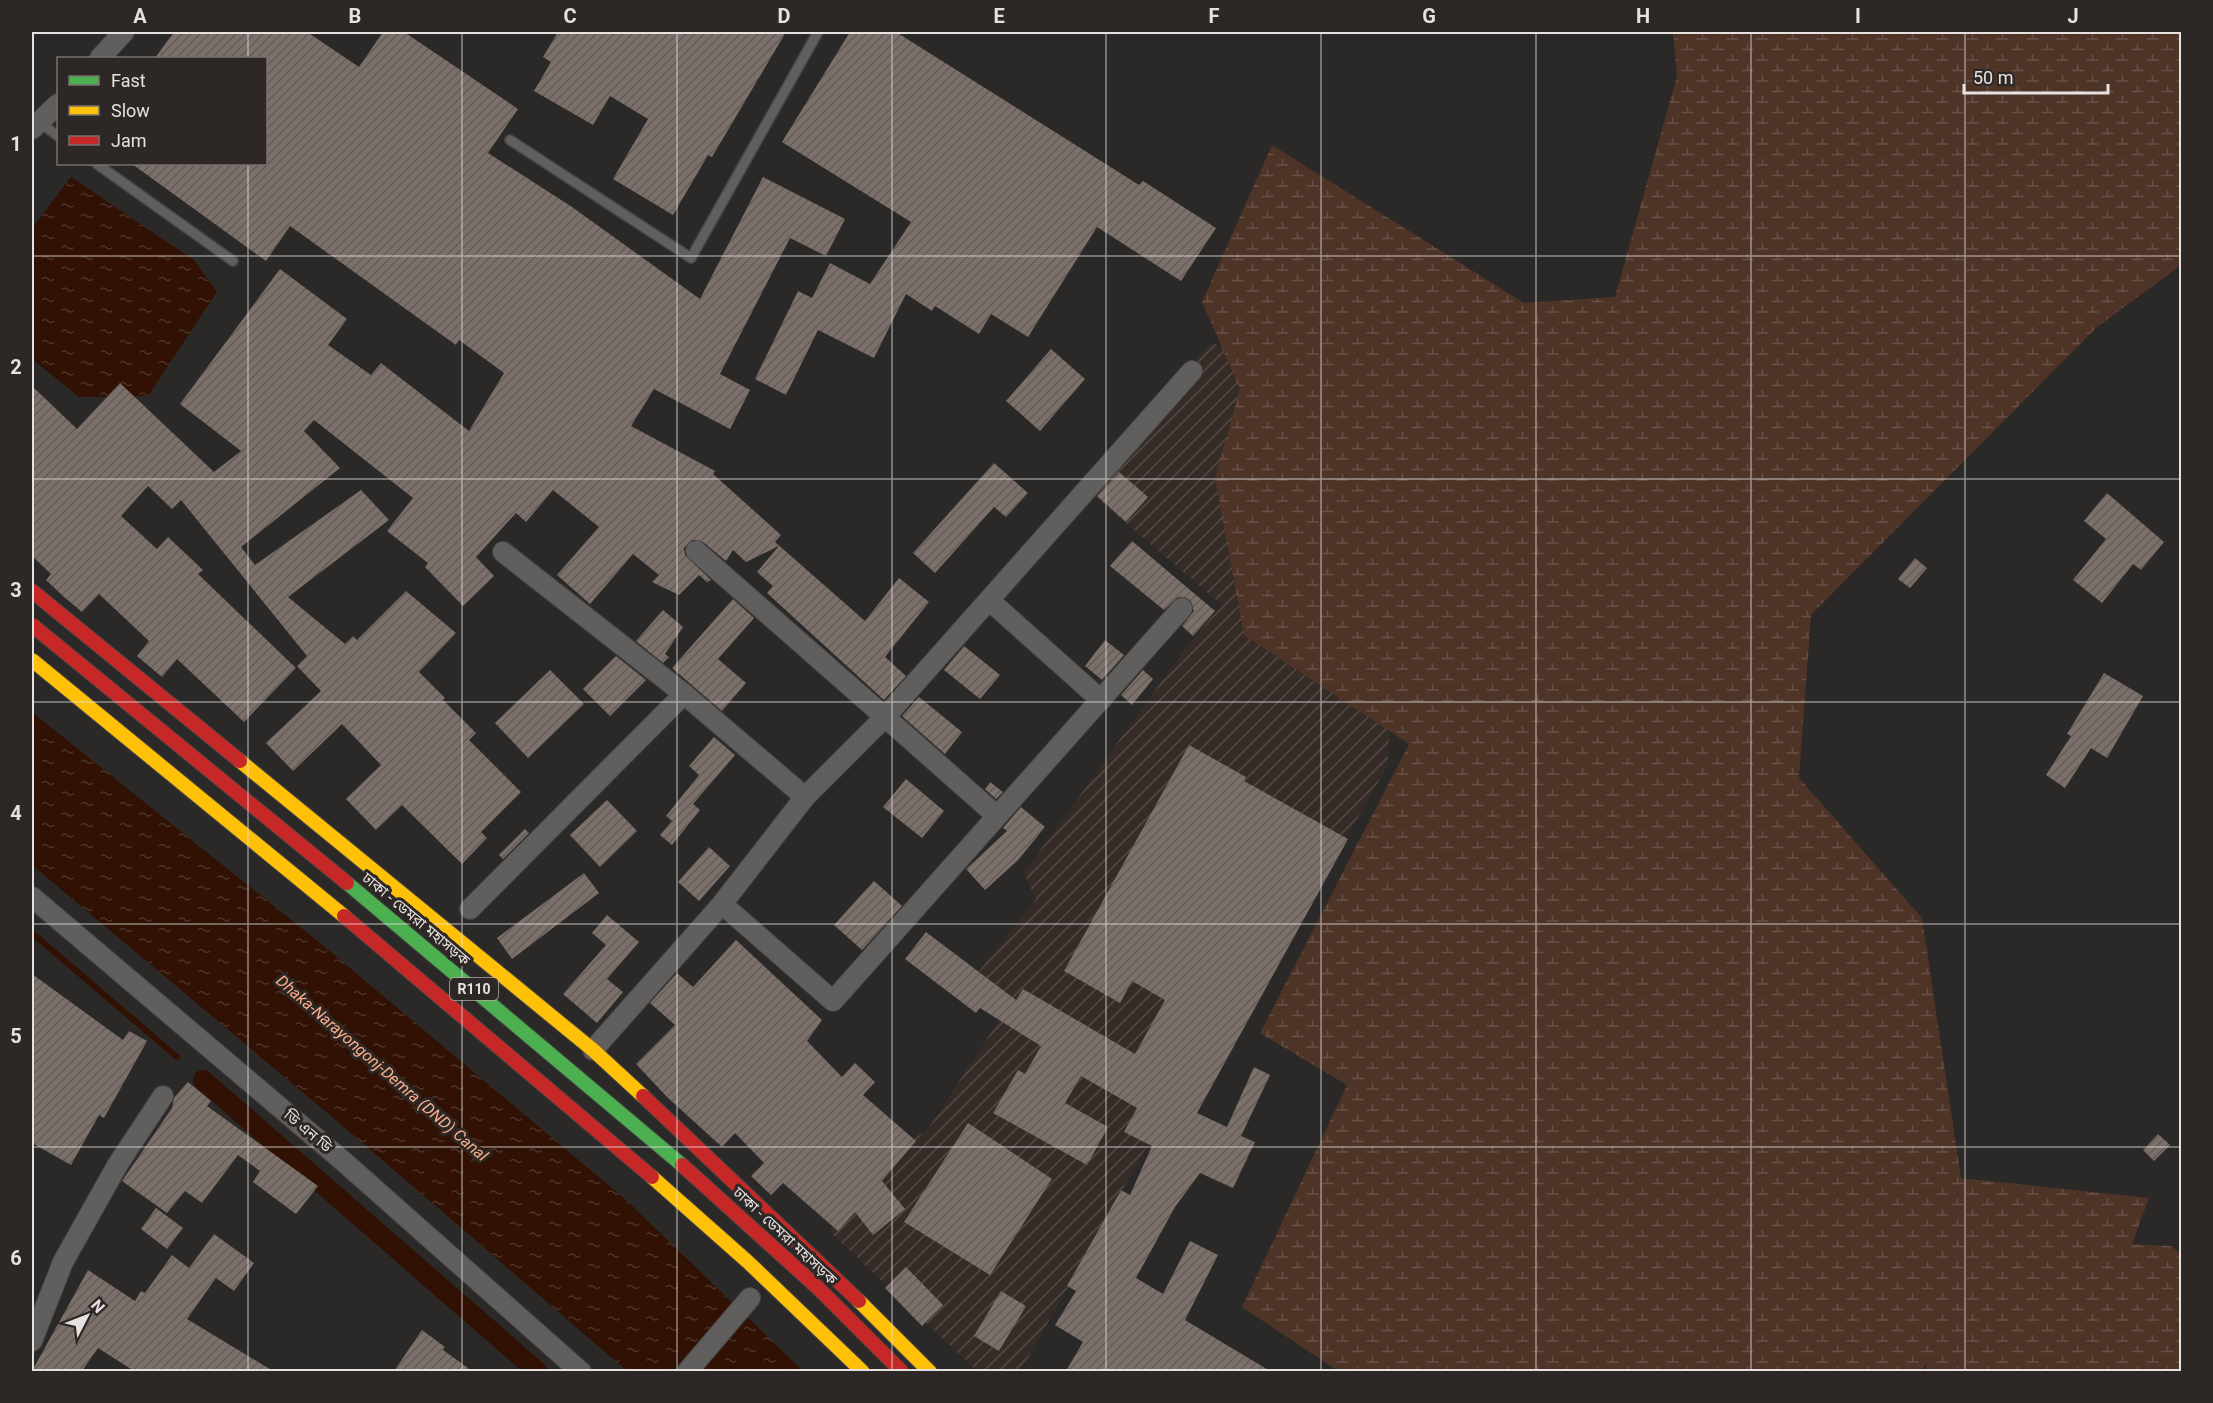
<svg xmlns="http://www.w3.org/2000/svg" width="2213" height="1403" viewBox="0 0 2213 1403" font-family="Roboto,'Noto Sans Bengali',sans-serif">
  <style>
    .industrial { fill: url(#industrial-furrows) }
    .wetland { fill: url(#wetland-marsh) }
    .water { fill: url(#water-ripples) }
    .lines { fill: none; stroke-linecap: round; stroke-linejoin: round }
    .stream { stroke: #301104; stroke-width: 6 }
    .canal { stroke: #301104; stroke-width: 20 }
    .building { fill: url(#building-hatch) }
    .lane-casing { stroke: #464443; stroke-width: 12 }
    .street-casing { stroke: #464443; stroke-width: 22 }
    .slow-casing { stroke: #464443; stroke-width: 16 }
    .jam-casing { stroke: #464443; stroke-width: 16 }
    .lane { stroke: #615f5d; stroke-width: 9 }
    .street { stroke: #615f5d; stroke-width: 20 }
    .slow { stroke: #ffc107; stroke-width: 14 }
    .jam { stroke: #c62828; stroke-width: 14 }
    .fast-bridge-casing { stroke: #464443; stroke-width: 16; stroke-linecap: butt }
    .slow-bridge-casing { stroke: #464443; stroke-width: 16; stroke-linecap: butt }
    .jam-bridge-casing { stroke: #464443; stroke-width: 16; stroke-linecap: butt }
    .fast-bridge { stroke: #4caf50; stroke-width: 14 }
    .slow-bridge { stroke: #ffc107; stroke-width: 14 }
    .jam-bridge { stroke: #c62828; stroke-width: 14 }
    .grid { fill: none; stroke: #e6e2e1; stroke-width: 1.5; stroke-opacity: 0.55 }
    .labels { text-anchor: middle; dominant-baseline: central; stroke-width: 6; stroke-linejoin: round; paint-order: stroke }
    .shield { fill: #2d2825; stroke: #aeaaa9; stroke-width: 1.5 }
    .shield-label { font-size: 14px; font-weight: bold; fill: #e6e2e1 }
    .street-label { font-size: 15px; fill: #e6e2e1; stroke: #2d2825 }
    .water-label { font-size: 16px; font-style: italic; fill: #feae8a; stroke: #2d2825 }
    .neatline { fill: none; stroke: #e6e2e1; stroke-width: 2 }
    .grid-label { font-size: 20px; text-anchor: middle; font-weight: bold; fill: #e6e2e1 }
  </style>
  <defs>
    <pattern id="industrial-furrows" width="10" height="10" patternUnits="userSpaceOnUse" patternTransform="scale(1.5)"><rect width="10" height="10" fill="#362c27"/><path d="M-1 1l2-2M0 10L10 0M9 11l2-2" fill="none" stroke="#534a46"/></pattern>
    <pattern id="wetland-marsh" width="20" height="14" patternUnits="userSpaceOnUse" patternTransform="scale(1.5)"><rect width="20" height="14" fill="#4e3327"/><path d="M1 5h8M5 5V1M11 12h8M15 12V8" fill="none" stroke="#685046"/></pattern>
    <pattern id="water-ripples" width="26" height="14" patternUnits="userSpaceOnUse" patternTransform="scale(1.5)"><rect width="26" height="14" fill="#301104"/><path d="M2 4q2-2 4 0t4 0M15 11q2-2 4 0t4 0" fill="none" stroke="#4e3328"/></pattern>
    <pattern id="building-hatch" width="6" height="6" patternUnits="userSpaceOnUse" patternTransform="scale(1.5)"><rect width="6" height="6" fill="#7c706a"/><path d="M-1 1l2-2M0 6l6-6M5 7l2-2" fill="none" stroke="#635c59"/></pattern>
  </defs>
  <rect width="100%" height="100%" fill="#2b2927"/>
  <path class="industrial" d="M1212,342L1298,397L1407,512L1387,767L1250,1005L1231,997L1024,1365L1018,1371H977L829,1231L893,1148L926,1132L1000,1019L965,989L1036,899L1024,873L1184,650L1222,605L1086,489Z"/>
  <path class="wetland" d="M1673,32H2181V265L2097,327L1811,615L1799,778L1922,918L1961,1178L2149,1198L2132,1244L2171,1246L2181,1254V1371L1929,1372L1926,1364L1920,1372L1338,1371L1242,1307L1347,1085L1260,1033L1409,744L1244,635L1215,478L1240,389L1202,302L1272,145L1524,303L1615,297L1677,76Z"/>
  <g class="water">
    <path d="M71,177L194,260L217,292L148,396L79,397L32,359V228Z"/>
    <path d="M32,712L325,947L626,1200L803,1371H627L344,1127L32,865Z"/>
  </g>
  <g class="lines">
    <path class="stream" d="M32,933L177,1057"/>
    <path class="canal" d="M203,1080L538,1372"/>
  </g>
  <g class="building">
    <path d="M174,32H307L359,67L383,32H404L518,109L488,153L572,207L700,299L763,177L845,219L826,256L790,238L720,374L750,390L730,429L654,389L631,426L715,471L713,474L781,535L775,542L865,621L899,578L929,602L885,657L906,676L884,700L767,593L773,586L757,572L779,546L746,562L733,550L726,561L703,542L692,540L684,548L685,555L711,580L707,582L699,575L679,595L652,582L659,575L633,554L590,604L557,575L599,527L553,490L526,522L516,513L476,557L494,576L463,606L425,567L428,563L387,531L413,498L314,420L304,431L340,468L241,547L255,565L361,490L389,520L288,597L345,644L353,636L357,640L406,591L456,633L419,672L445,698L443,700L476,733L469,740L521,792L481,832L487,838L462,864L402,805L376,830L346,799L381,765L342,724L293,771L266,743L321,691L297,666L307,656L181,500L172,509L148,486L121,516L157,549L168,537L203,570L198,574L296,668L244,722L177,659L162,677L137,656L149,641L99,594L82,612L64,597L46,580L51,574L32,556V386L77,429L120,383L214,472L241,451L180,404L280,269L347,319L328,345L371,375L381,363L469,431L504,373L459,340L456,345L290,226L266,261L132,164H266V58H155Z"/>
    <path d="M558,32H786L712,157L708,155L673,215L613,179L648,119L610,96L593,125L534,91L551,62L543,57Z"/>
    <path d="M850,32H896L1139,185L1143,181L1216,228L1181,281L1097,227L1028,337L991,314L979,334L935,306L932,311L906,294L874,358L818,330L786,395L755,379L798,291L812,298L830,263L870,284L911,222L782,142Z"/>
    <path d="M1051,349L1085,379L1040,431L1006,401Z"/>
    <path d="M994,463L1028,493L1006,517L994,507L935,573L913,553Z"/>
    <path d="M1119,472L1148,497L1126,522L1097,496Z"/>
    <path d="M2107,493L2164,542L2141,570L2133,564L2102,603L2073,580L2106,539L2084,521Z"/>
    <path d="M1132,541L1215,611L1193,636L1182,626L1194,611L1189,599L1178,597L1164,610L1110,566Z"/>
    <path d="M1915,558L1927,568L1910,588L1898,579Z"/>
    <path d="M733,599L754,618L718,659L746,683L722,711L672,668Z"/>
    <path d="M663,610L683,627L665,654L669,657L663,663L636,641Z"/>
    <path d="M1105,640L1124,655L1102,680L1085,666Z"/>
    <path d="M964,646L1000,675L980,699L944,670Z"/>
    <path d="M616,656L646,680L610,716L583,689Z"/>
    <path d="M550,670L584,704L528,758L495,723Z"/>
    <path d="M1143,670L1153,679L1132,705L1121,695Z"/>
    <path d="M2104,673L2143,696L2107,758L2091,748L2065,788L2046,775L2071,736L2067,734Z"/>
    <path d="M919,697L962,732L945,754L902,716Z"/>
    <path d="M714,737L735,755L693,804L700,810L672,845L660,835L672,821L666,816L699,775L689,766Z"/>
    <path d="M1189,745L1246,777L1244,781L1348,839L1197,1113L1227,1127L1254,1067L1270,1075L1241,1136L1255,1142L1233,1188L1200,1173L1175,1207L1136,1278L1163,1294L1190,1241L1218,1255L1185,1320L1270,1371H1066L1083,1342L1055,1325L1076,1291L1067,1286L1121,1190L1130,1195L1152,1146L1124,1132L1137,1108L1081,1076L1065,1103L1108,1127L1087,1165L993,1113L1018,1070L1025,1074L1041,1046L980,1008L976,1013L905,959L926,932L1016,1000L1023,989L1135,1054L1165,1000L1132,981L1120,1003L1064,971Z"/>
    <path d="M906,779L944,811L922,838L883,807Z"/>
    <path d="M990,782L1003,792L996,799L985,789Z"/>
    <path d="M607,800L637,831L600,867L570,835Z"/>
    <path d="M1021,807L1045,827L1018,860L985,890L966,869L1007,831L1003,828Z"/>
    <path d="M525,829L529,833L503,859L499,855Z"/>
    <path d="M709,847L730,866L699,901L678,882Z"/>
    <path d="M584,873L599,893L512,959L497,938Z"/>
    <path d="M874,881L902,906L862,950L834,925Z"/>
    <path d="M607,915L639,942L607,979L623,992L597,1023L563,994L606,945L592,933Z"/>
    <path d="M736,940L822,1020L807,1041L842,1077L855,1063L875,1082L863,1095L916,1141L882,1181L905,1209L873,1235L855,1212L838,1231L783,1183L771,1195L751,1176L764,1163L735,1133L722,1147L667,1097L636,1064L675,1025L650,1003L677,973L693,987Z"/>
    <path d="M32,974L123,1040L129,1031L147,1041L104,1118L99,1115L71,1165L32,1143Z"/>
    <path d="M188,1082L211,1101L207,1106L318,1186L296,1214L253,1182L260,1171L238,1155L202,1203L185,1191L167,1213L122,1181L172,1108L174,1098Z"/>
    <path d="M968,1123L1052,1179L990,1275L904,1222Z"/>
    <path d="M2158,1134L2170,1145L2154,1161L2143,1150Z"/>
    <path d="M156,1208L183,1228L167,1249L141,1229Z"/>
    <path d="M214,1234L254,1263L234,1291L216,1278L187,1319L273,1371H134L98,1348L82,1371H32L88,1270L135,1301L141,1291L145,1293L172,1255L189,1268Z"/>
    <path d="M906,1267L943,1305L922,1326L885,1288Z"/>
    <path d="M1001,1291L1026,1306L999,1351L974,1336Z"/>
    <path d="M422,1330L445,1347L443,1350L472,1371H394Z"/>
  </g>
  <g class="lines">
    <g class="lane-casing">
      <g id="lane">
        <path d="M39,122L58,136"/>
        <path d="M510,140L691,258L818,32"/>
        <path d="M97,164L233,261"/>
      </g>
    </g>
    <g class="street-casing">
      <g id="street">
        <path d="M100,58L124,32"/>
        <path d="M32,129L58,104"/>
        <path d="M503,552L684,694L805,797"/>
        <path d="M990,601L1101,700"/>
        <path d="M997,816L885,717L1192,371"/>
        <path d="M32,897L343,1161L581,1372"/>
        <path d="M722,904L833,1001L1182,608"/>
        <path d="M470,909L684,694"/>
        <path d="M593,1050L722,904L805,797L885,717L696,551"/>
        <path d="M32,1341L63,1262L118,1164L163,1096"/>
        <path d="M687,1372L750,1298"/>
      </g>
    </g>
    <g class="slow-casing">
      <g id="slow">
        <path d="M240,761L593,1050L643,1096"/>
        <path d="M859,1301L930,1372"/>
      </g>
    </g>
    <g class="jam-casing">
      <g id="jam">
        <path d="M32,591L240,761"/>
        <path d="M643,1096L859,1301"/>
      </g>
    </g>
    <use href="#lane" class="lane"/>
    <use href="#street" class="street"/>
    <use href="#slow" class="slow"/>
    <use href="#jam" class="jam"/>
    <g class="fast-bridge-casing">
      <path id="fast-bridge" d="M347,883L682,1165"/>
    </g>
    <g class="slow-bridge-casing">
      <g id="slow-bridge">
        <path d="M32,660L344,916"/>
        <path d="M652,1177L748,1262L863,1372"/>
      </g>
    </g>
    <g class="jam-bridge-casing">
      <g id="jam-bridge">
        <path d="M32,625L347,883"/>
        <path d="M344,916L652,1177"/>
        <path d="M682,1165L817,1287L902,1372"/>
      </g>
    </g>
    <use href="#fast-bridge" class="fast-bridge"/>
    <use href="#slow-bridge" class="slow-bridge"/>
    <use href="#jam-bridge" class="jam-bridge"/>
  </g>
  <path class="grid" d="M248,32V58M462,32V1372M677,32V1372M892,32V1372M1106,32V1372M1321,32V1372M1536,32V1372M1751,32V1372M1965,32V1372M248,164V1372M32,256H2182M32,479H2182M32,702H2182M32,924H2182M32,1147H2182"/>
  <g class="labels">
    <rect class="shield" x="450" y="978" width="48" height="22" rx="4.5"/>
    <g class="shield-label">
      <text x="474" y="989">R110</text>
    </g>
    <g class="street-label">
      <text transform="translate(416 919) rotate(40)">ঢাকা - ডেমরা মহাসড়ক</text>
      <text transform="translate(308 1131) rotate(40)">ডি এন ডি</text>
      <text transform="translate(785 1236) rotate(43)">ঢাকা - ডেমরা মহাসড়ক</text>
    </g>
    <g class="water-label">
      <text transform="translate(382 1068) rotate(41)">Dhaka-Narayongonj-Demra (DND) Canal</text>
    </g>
  </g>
  <rect width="2213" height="1403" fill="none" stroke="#2d2825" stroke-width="66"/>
  <rect x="57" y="57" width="210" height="108" fill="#2d2825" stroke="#777270" stroke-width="1.5"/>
  <rect x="69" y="76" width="30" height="9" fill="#4caf50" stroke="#777270" stroke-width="1.5"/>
  <text x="111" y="87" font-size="18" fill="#e6e2e1">Fast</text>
  <rect x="69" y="106" width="30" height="9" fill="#ffc107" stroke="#777270" stroke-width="1.5"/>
  <text x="111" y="117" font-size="18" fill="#e6e2e1">Slow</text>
  <rect x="69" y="136" width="30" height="9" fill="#c62828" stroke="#777270" stroke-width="1.5"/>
  <text x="111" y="147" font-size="18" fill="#e6e2e1">Jam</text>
  <g transform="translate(87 1316) rotate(48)" stroke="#2d2825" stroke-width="4.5" paint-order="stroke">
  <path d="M0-4.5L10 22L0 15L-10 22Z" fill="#e6e2e1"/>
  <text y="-9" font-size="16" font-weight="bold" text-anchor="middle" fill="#e6e2e1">N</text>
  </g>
  <path d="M1964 84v9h144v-9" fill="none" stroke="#e6e2e1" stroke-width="3"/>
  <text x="1973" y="84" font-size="18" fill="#e6e2e1" stroke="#2d2825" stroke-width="4.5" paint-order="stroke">50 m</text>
  <rect x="33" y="33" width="2147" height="1337" class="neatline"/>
  <g class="grid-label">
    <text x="140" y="23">A</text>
    <text x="355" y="23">B</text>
    <text x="570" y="23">C</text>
    <text x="784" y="23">D</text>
    <text x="999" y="23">E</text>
    <text x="1214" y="23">F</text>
    <text x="1429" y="23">G</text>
    <text x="1643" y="23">H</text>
    <text x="1858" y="23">I</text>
    <text x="2073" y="23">J</text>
    <text x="16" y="151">1</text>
    <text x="16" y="374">2</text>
    <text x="16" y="597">3</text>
    <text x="16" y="820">4</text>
    <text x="16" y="1043">5</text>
    <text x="16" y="1265">6</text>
  </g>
</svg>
